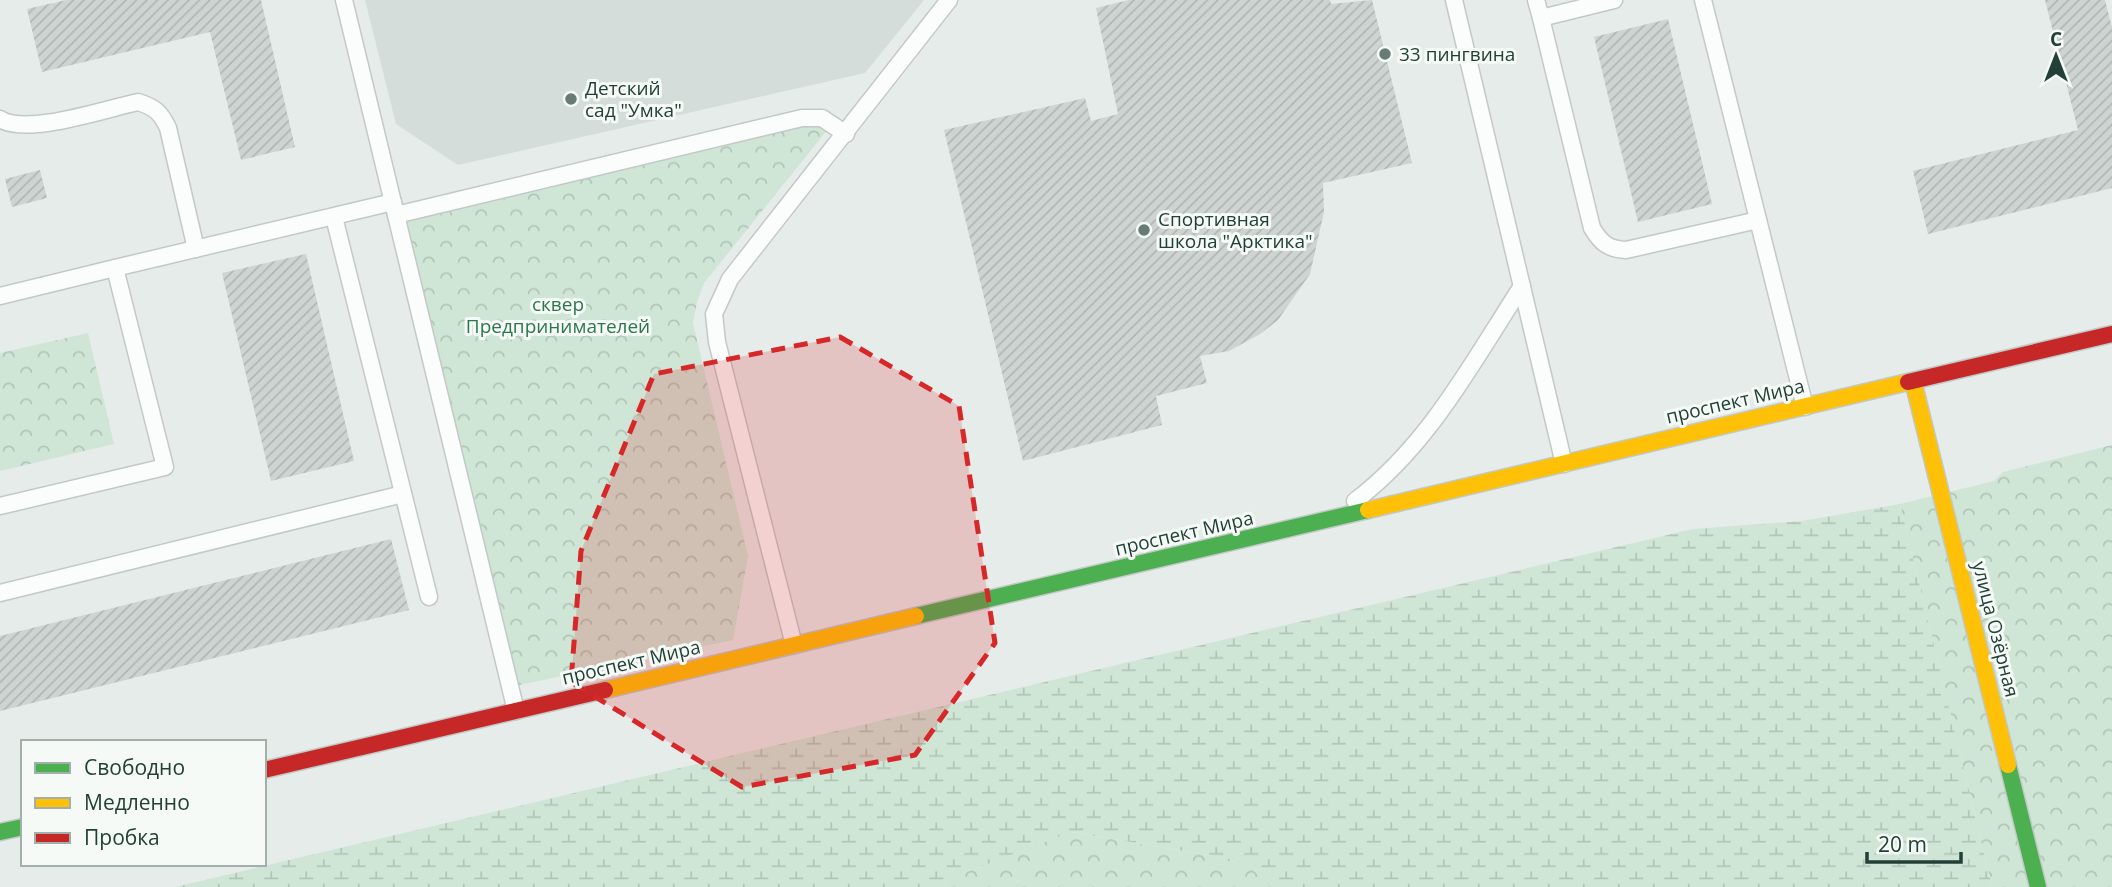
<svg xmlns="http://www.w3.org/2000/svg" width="2112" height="887" viewBox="0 0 2112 887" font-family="'Open Sans',sans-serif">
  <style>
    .built { fill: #d4ddd9 }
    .forest { fill: url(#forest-crowns) }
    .wetland { fill: url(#wetland-marsh) }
    .building { fill: url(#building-hatch) }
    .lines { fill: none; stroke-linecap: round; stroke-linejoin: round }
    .lane-casing { stroke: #c3c9c6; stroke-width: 19 }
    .fast-casing { stroke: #c1c9c6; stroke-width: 19 }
    .slow-casing { stroke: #c1c9c6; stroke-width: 19 }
    .jam-casing { stroke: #c1c9c6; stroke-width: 19 }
    .lane { stroke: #fbfcfc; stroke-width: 16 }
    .fast { stroke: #4caf50; stroke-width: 16 }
    .slow { stroke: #ffc107; stroke-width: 16 }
    .jam { stroke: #c62828; stroke-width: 16 }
    .marked { fill: #d62828; fill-opacity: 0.2; stroke: #d62828; stroke-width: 5; stroke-dasharray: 14 9; stroke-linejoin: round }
    .poi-dot { fill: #677c76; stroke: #f5faf7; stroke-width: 2.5 }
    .labels { text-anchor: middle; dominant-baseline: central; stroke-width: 6; stroke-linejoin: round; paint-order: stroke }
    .poi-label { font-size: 19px; fill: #234038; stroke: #f5faf7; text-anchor: start }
    .park-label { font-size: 19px; fill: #2d774b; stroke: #f5faf7 }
    .street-label { font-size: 19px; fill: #234038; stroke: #f5faf7 }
  </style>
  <defs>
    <pattern id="forest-crowns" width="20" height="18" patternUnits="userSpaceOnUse" patternTransform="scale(1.75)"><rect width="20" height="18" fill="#cfe5d6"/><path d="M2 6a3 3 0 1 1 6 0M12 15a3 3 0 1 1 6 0" fill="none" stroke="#b1c6b8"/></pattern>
    <pattern id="wetland-marsh" width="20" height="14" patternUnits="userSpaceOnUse" patternTransform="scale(1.75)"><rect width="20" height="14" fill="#cfe5d6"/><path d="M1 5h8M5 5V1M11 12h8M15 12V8" fill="none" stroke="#b1c6b8"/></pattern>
    <pattern id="building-hatch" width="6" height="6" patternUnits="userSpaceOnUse" patternTransform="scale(1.75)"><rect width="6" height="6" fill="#ced4d2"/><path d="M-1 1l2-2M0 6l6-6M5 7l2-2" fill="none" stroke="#b1b7b5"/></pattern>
  </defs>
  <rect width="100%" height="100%" fill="#e6ece9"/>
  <path class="built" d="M365,0H924L865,73L458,165L396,124Z"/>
  <g class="forest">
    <path d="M784,123H833L704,283L697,302L693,323L748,556L733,640L510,687L396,215Z"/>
    <path d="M88,333L114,444L0,471V353Z"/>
    <path d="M2112,445V887H1992L1900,504L1994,481L2003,472Z"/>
    <path d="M1070,832L1238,860L1277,887H940L948,879Z"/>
  </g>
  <path class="wetland" d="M1900,504L1992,887H1277L1238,860L1071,832L948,879L940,887H175L1693,529L1802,521Z"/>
  <g class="building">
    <path d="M66,0H261L295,147L241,160L210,32L42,72L27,9Z"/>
    <path d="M1129,0H1330L1331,4L1372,0L1412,163L1323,183L1324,212L1310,274L1278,320L1260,334L1229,351L1200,356L1207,383L1156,396L1162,425L1023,461L944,130L1085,98L1091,121L1118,114L1096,8Z"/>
    <path d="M2045,0H2105L2112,27V188L1928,234L1913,171L2078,130Z"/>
    <path d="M1668,19L1712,204L1638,222L1594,37Z"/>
    <path d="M40,170L47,198L12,207L5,179Z"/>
    <path d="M306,254L354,461L271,481L222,273Z"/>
    <path d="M391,539L409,610L0,711V636Z"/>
  </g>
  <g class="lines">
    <g class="lane-casing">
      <g id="lane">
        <path d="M344,0L516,711"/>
        <path d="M1454,0L1564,464"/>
        <path d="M1536,0L1541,18L1614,0"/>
        <path d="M1703,0L1805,407"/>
        <path d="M1541,18L1592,228C1601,243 1608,249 1626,250L1758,220"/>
        <path d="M0,119C27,136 105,109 138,102C155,107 161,113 168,128L196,249"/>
        <path d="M396,215L802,118H822L846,134"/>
        <path d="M334,217L429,597"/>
        <path d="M115,268L393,202"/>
        <path d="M0,296L115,268L165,467L0,506"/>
        <path d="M1355,501C1429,445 1472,363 1522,286"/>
        <path d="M0,593L403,494"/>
        <path d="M794,645L717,342L714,314L730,279L949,0"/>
      </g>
    </g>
    <g class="fast-casing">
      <g id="fast">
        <path d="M916,616L1368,510"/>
        <path d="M2008,765L2038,887"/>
        <path d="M0,832L23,827"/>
      </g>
    </g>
    <g class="slow-casing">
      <g id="slow">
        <path d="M1913,381L2008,765"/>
        <path d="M1368,510L1908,382"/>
        <path d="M605,690L916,616"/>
      </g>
    </g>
    <g class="jam-casing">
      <g id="jam">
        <path d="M1908,382L2112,334"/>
        <path d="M264,770L605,690"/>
      </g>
    </g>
    <use href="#lane" class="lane"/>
    <use href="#fast" class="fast"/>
    <use href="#slow" class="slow"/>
    <use href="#jam" class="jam"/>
  </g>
  <path class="marked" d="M840,337L959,406L995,643L915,755L742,787L571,682L581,551L654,374Z"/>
  <g class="poi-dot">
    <circle cx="1385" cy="54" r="7"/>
    <circle cx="571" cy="99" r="7"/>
    <circle cx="1144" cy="230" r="7"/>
  </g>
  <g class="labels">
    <g class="poi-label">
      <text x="1399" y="54">33 пингвина</text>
      <text x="585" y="88">Детский<tspan x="585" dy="22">сад "Умка"</tspan></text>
      <text x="1158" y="219">Спортивная<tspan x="1158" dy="22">школа "Арктика"</tspan></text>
    </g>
    <g class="park-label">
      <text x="558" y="304">сквер<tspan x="558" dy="22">Предпринимателей</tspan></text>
    </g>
    <g class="street-label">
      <text transform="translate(1735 401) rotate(-13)">проспект Мира</text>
      <text transform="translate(1184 533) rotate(-13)">проспект Мира</text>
      <text transform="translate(1996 629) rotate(76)">улица Озёрная</text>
      <text transform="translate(631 662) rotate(-13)">проспект Мира</text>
    </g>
  </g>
  <rect x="21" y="740" width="245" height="126" fill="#f5faf7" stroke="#a1b0ab" stroke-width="2"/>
  <rect x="35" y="763" width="35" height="10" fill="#4caf50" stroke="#a1b0ab" stroke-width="2"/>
  <text x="84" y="775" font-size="21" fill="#234038">Свободно</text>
  <rect x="35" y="798" width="35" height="10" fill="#ffc107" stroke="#a1b0ab" stroke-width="2"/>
  <text x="84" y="810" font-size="21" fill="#234038">Медленно</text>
  <rect x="35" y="833" width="35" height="10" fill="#c62828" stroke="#a1b0ab" stroke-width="2"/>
  <text x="84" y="845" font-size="21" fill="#234038">Пробка</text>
  <g transform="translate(2056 56)" stroke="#f5faf7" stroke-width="5" paint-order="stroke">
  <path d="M0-5L12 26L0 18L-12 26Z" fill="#234038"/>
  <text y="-10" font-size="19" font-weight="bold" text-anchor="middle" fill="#234038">С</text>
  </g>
  <path d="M1867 852v10h94v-10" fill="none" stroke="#234038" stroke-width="3.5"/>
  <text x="1878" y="852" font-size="21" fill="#234038" stroke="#f5faf7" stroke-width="5" paint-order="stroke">20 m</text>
</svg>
